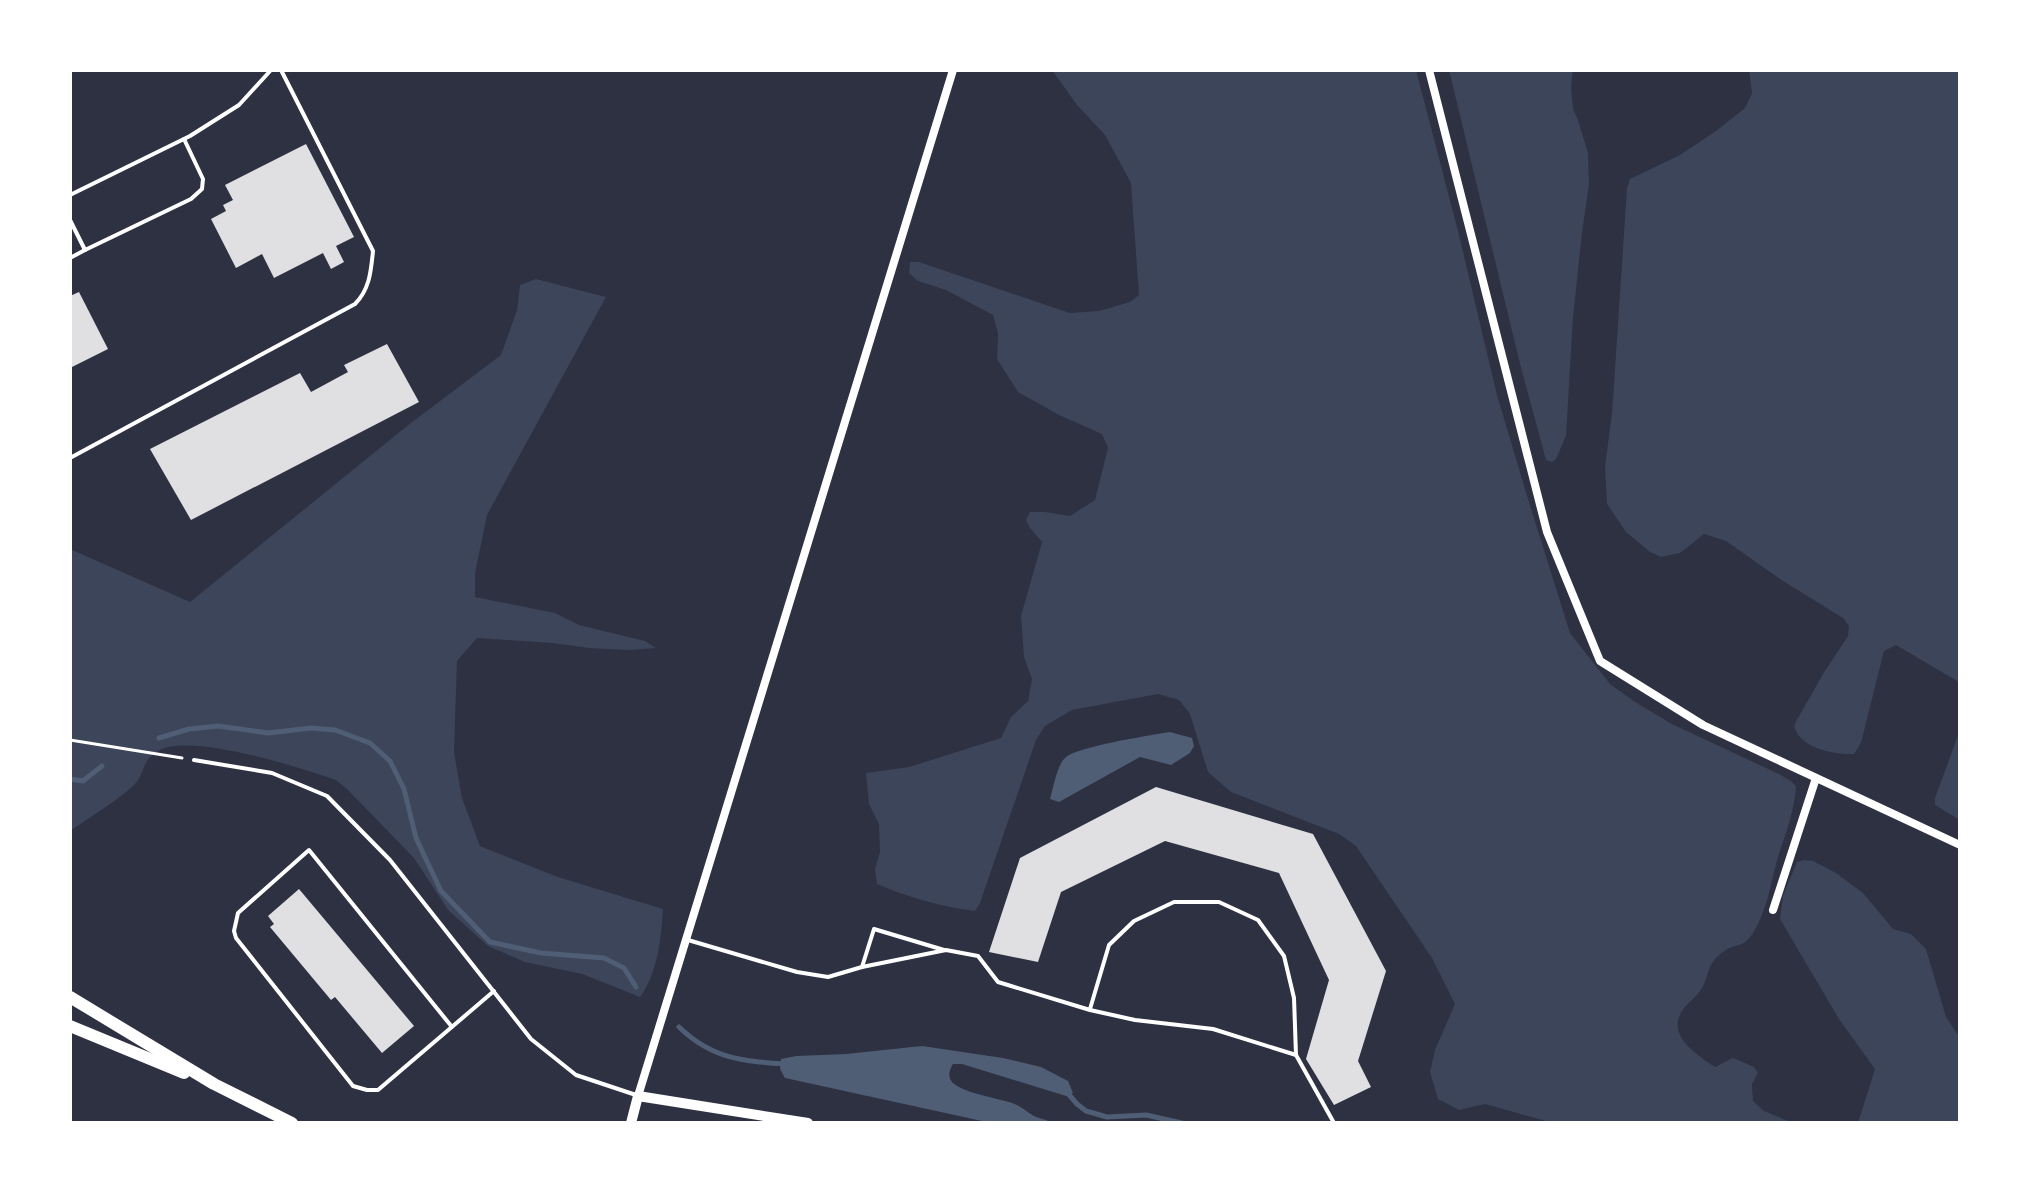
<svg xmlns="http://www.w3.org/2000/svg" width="2030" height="1193" viewBox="0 0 2030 1193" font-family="Karla,sans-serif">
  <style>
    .green { fill: #3c4559 }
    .water { fill: #4f5d75 }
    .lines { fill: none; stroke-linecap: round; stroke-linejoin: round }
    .stream { stroke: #4f5d75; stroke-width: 5 }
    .building { fill: #e0e0e3 }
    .path { stroke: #fff; stroke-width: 3 }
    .service { stroke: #fff; stroke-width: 4 }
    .minor { stroke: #fff; stroke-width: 8 }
    .tertiary { stroke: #fff; stroke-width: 10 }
    .trunk { stroke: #fff; stroke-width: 12 }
  </style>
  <rect width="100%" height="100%" fill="#2d3142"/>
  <g class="green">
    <path d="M1052,70H1416L1459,235L1497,395L1528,499L1570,633L1610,684L1635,702L1672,724L1779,774L1791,781L1796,786C1795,810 1785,835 1778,857C1771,882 1767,911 1753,933C1742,950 1736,942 1723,952C1707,963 1710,974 1702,988C1697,997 1687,1003 1682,1011C1666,1036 1698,1055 1715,1067L1733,1058L1754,1067L1758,1073L1752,1084L1753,1101L1764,1111L1793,1123H1553L1485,1104L1459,1110L1438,1099L1430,1072L1435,1050L1455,1004L1432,958L1356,846L1339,834L1231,792L1208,772L1190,714L1179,700L1158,694L1072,710L1045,726L1036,740L980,903L975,911C943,907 907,897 877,884L875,869L880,852L879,824L869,804L866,773L909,767L1001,738L1011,717L1028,701L1032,679L1024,657L1021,616L1042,542L1030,528L1026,520L1030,512H1045L1070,516L1095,500L1108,448L1102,434L1059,415L1018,392L997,359L998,333L993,315L946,290L918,281L909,273L910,262H919L1070,313L1099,311L1130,302L1139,295L1131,183L1105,135L1077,105Z"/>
    <path d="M1449,70H1573L1571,87L1573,109L1578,120L1588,153L1589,184L1582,233L1573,317L1566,436L1556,459L1552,462L1546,460L1520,364Z"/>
    <path d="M1749,70H1960V686L1957,681L1896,645L1884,651L1861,743L1854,754C1834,755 1798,748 1794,725L1823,674L1848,636L1849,626L1843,618L1783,581L1726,541L1704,534L1680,553L1661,557L1650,552L1626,532L1607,504L1605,466L1612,414L1627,188L1630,179L1680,155L1716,131L1745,108L1752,93Z"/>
    <path d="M536,279L606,297L487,515L475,573V597L555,613L579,625L645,641L656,648L629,650L589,648L552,643L477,638L457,661L454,752L462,798L480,846L558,877L663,909C661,938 658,973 640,997L582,974L525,962L488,946L448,910L414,858L347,789L336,780C301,768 189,732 158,751C140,762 146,773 134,785C117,801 90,817 70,831V549L190,602L407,426L501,355L517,310L520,285Z"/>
    <path d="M1960,730V820L1935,805V798Z"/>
    <path d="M1804,860L1813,861L1836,873L1863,893L1893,929L1911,934L1926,949L1946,1017L1960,1038V1123H1858L1875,1069L1839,1019L1780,919L1783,896L1797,862Z"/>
  </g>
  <g class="water">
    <path d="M1170,732L1192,738L1194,746L1190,753L1171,765L1140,757L1059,802L1050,799C1053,789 1057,765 1065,758C1075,747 1151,735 1170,732Z"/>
    <path d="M922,1046L1003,1058L1041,1067L1068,1081L1073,1093L1066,1096L962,1064H953C950,1069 947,1076 952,1082C962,1093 998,1098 1012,1103C1021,1106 1027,1112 1034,1116C1040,1119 1046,1119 1052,1123H991L785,1078L780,1069L781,1059L796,1056L846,1054Z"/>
  </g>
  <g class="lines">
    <g class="stream">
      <path d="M159,738L189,729L218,726L268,733L311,728L335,730L370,743L390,761L404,789L416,838L441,891L490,942L541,953L604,958L624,968L636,987"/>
      <path d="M70,779L83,781L102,766"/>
      <path d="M679,1027C712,1059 742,1061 786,1064"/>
      <path d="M1065,1090L1077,1104L1086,1111L1107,1117L1146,1115L1182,1123"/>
    </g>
  </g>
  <g class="building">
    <path d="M306,144L354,237L336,246L344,262L331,269L323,253L274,278L262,254L236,268L211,219L226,211L223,205L233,200L225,185Z"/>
    <path d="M79,292L108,349L70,368V296Z"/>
    <path d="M387,344L419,402L191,520L150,449L300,373L311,392L348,372L344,365Z"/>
    <path d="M1156,787L1313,834L1386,971L1358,1061L1371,1087L1334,1105L1306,1059L1329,980L1279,873L1165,841L1061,892L1038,962L989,952L1020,858Z"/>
    <path d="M299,889L414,1026L382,1053L335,997L331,1000L270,927L274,924L268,916Z"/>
  </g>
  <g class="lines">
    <path class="path" d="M70,740L182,758"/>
    <g class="service">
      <path d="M70,195L190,136L239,105L271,70"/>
      <path d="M70,220L85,250L70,258"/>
      <path d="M85,250L191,199L202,189L203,179L184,139"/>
      <path d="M70,458L355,304C370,289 371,270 373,251L281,70"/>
      <path d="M194,760L272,773L327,796L390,860L531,1039L576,1075L636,1095"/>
      <path d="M688,940L797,972L828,977L862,967L946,950L978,956L998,982L1090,1010L1135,1020L1213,1029L1296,1055L1334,1123"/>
      <path d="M862,967L874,929L944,950"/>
      <path d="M1090,1009L1109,945L1134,921L1174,902H1219L1258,920L1284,956L1294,998L1296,1055"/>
      <path d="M452,1027L309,850L238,913L234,931L236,938L353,1086L367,1090H378L494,991"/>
    </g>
    <g class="minor">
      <path d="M1429,70L1547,532L1600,661L1703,725L1960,845"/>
      <path d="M1773,910L1816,778"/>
      <path d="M638,1096L953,70"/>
    </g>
    <path class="tertiary" d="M631,1123L638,1096L808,1123"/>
    <g class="trunk">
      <path d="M70,997L214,1084L292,1123"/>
      <path d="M70,1026L184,1073"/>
    </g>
  </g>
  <rect width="2030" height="1193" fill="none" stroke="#ffffff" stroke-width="144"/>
</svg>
